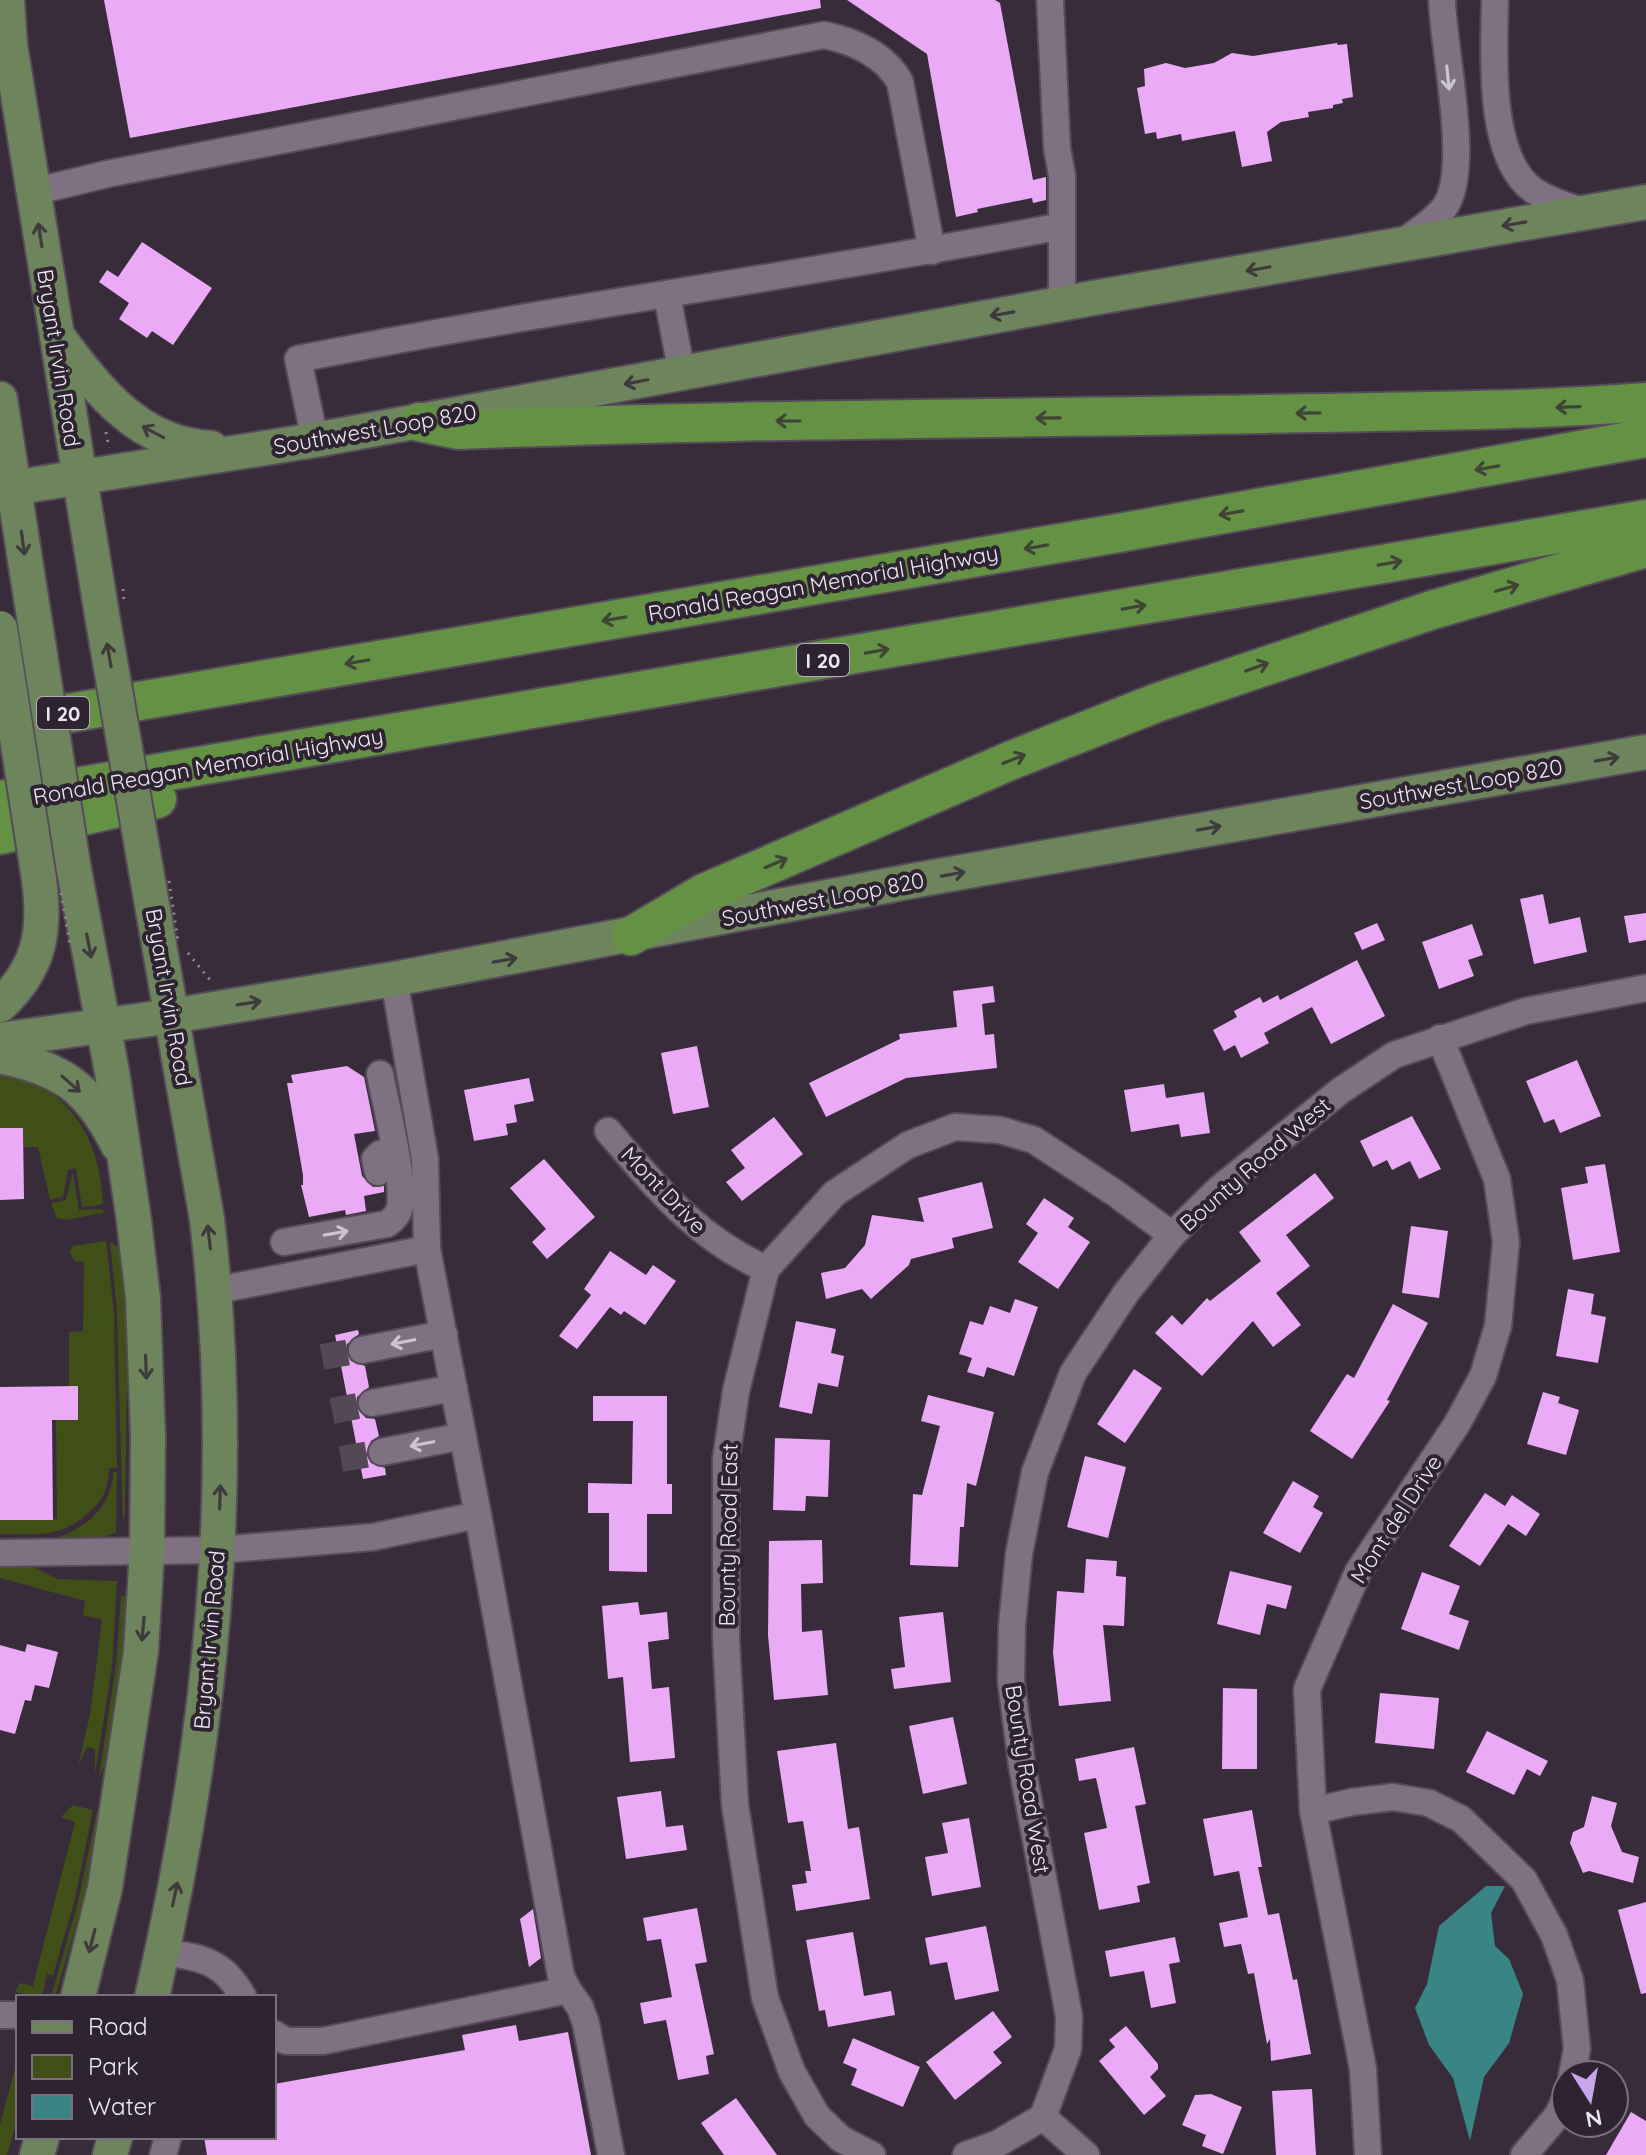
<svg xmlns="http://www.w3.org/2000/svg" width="1646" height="2155" viewBox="0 0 1646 2155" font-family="Quicksand,sans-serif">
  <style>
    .green { fill: #404e18 }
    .water { fill: #398586 }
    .building { fill: #eaaaf6 }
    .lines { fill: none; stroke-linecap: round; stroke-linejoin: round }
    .minor-tunnel { stroke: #534856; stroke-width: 26; stroke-dasharray: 26 13; stroke-linecap: butt }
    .minor-casing { stroke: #554b58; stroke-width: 30 }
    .major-casing { stroke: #554b58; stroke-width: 38 }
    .highway-casing { stroke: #554b58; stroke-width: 42 }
    .path { stroke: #938a96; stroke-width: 3; stroke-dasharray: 2 6; stroke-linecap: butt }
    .minor { stroke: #7e7182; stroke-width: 26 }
    .major { stroke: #6e845c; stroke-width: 34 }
    .highway { stroke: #649143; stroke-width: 38 }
    .major-bridge-casing { stroke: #554b58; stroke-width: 38; stroke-linecap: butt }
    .path-bridge { stroke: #938a96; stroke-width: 3; stroke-dasharray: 2 6; stroke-linecap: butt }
    .major-bridge { stroke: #6e845c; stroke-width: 34 }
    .oneway { stroke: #ccc4cf }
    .oneway2 { stroke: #3e3b3c }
    .oneway3 { stroke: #3e4436 }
    .labels { text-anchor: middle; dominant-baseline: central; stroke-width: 8; stroke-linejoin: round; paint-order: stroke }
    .shield { fill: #2e2331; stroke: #b4acb7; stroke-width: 2 }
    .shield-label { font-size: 20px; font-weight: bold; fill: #eee7f0 }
    .street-label { font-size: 22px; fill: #eee7f0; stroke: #2e2331 }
  </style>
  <rect width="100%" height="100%" fill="#382c3b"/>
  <g class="green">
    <path d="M0,1068L52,1087L49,1091C87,1119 100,1157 103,1203L100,1205L82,1207L76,1168L68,1170L63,1197L50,1200L38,1147H24L23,1128H0Z"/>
    <path d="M73,1172L79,1210L100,1209L106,1212L67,1220L57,1218L51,1203L66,1200Z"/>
    <path d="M106,1241L114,1313L117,1468H109C108,1491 103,1501 85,1516C56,1539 35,1534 0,1534V1520L57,1519L56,1420L78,1419V1386H69V1332L83,1331L84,1262L74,1261L70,1251L73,1246Z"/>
    <path d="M110,1242L120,1248L128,1305L125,1512L123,1524L117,1311Z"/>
    <path d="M113,1472H117L116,1532L103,1538H55C86,1530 113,1504 113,1472Z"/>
    <path d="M0,1565L34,1567L57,1579L117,1581L112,1667L95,1774V1749L87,1747L78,1766L90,1715L102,1619L83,1616L85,1601L0,1578Z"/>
    <path d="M132,1595L104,1767L99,1776L116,1665L121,1596Z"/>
    <path d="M73,1805L93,1810L75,1899L53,1975L47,1974L42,1997L15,1992L20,1983L33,1986L75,1822L61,1817Z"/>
    <path d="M97,1811L100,1814L104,1830L56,1994L51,1997L78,1902Z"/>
    <path d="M18,2057V2116L7,2155H0V2125Z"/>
  </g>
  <path class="water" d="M1486,1886H1505L1491,1913L1495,1946L1509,1959L1523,1994L1509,2043L1484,2077L1470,2141L1453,2078L1429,2045L1415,2008L1427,1984L1439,1926Z"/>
  <g class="building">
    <path d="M104,0H820L821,8L130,138Z"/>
    <path d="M847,0H995L1000,3L1033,180L1046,177V200L1033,203L1032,198L977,209L978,212L956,217L927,54Z"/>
    <path d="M1337,43L1338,45L1347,44L1353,97L1342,99L1343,103L1333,105V108L1308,112L1309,117L1281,122L1267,132L1272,161L1242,167L1235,131L1182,141L1181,134L1157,139L1156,132L1145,134L1137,88L1145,86L1144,69L1166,63L1185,68L1214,63L1232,53L1253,56Z"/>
    <path d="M142,242L212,288L173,345L152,331L147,338L119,319L129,303L99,282L107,270L118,277Z"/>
    <path d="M1543,894L1549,924L1580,917L1587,952L1534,964L1520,899Z"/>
    <path d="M1646,913V940L1629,943L1624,916Z"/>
    <path d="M1377,923L1385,940L1362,950L1354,933Z"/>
    <path d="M1472,924L1483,955L1468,960L1474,976L1439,989L1422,942Z"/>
    <path d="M1357,960L1385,1016L1331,1044L1312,1007L1264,1033L1269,1043L1241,1058L1235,1045L1224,1051L1213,1030L1237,1017L1234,1011L1260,997L1263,1003L1278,995L1280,1000Z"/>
    <path d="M993,986L995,1002L982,1004L985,1035L994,1034L997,1068L906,1078L826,1117L809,1083L900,1039L899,1034L957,1027L953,991Z"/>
    <path d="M697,1046L709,1107L673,1114L661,1053Z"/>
    <path d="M1577,1060L1601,1116L1560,1133L1554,1119L1544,1123L1526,1081Z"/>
    <path d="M347,1066L364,1077L375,1131L354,1134L362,1176L373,1187L384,1186V1192L364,1196L366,1211L346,1215L345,1210L309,1217L301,1185H303V1175L287,1083H293L291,1075Z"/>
    <path d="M529,1078L534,1101L514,1105L517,1122L506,1124L508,1135L474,1141L464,1090Z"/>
    <path d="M1164,1084L1166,1098L1204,1092L1210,1133L1181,1137L1179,1124L1131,1132L1124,1090Z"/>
    <path d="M1412,1116L1441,1169L1419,1179L1410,1161L1392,1170L1387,1160L1373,1167L1360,1141Z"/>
    <path d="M774,1117L803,1154L742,1201L726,1182L745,1168L731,1150Z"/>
    <path d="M0,1128H23L24,1199L0,1200Z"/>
    <path d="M544,1159L595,1217L547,1259L532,1242L546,1229L510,1188Z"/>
    <path d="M1605,1164L1620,1252L1573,1260L1561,1188L1588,1183L1585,1167Z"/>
    <path d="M1315,1173L1334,1198L1286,1235L1310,1266L1276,1293L1301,1325L1273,1347L1253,1321L1202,1376L1155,1333L1172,1315L1182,1325L1207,1298L1210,1301L1261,1261L1239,1232Z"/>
    <path d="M982,1182L993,1228L952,1238L954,1248L911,1259L909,1265L871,1299L862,1289L826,1299L821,1273L845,1268L865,1245L872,1215L924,1222L918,1198Z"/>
    <path d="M1044,1198L1074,1218L1068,1227L1090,1242L1058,1289L1018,1262L1038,1233L1026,1224Z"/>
    <path d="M1411,1226L1448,1231L1439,1298L1402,1293Z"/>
    <path d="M610,1251L646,1275L653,1265L676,1281L645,1325L624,1311L621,1315L610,1307L577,1349L559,1336L591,1295L584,1289Z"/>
    <path d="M1568,1289L1594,1294L1591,1314L1606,1317L1598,1363L1556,1356Z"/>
    <path d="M1015,1299L1038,1307L1014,1376L987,1367L984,1377L967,1372L972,1358L959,1354L970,1321L983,1325L990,1306L1010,1313Z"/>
    <path d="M1393,1304L1428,1323L1387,1400L1390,1401L1352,1459L1310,1431L1347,1374L1354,1378Z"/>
    <path d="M796,1321L836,1329L831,1353L844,1356L838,1387L818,1383L812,1414L779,1407Z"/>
    <path d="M358,1330L359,1334L347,1344L346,1352L351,1361L365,1366L369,1387L357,1397L356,1407L366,1418L375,1419L379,1436L371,1441L366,1454L371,1463L385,1468L386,1475L363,1479L335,1335Z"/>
    <path d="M1134,1369L1162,1388L1125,1443L1097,1424Z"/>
    <path d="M78,1386V1420H52L53,1520H0V1387Z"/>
    <path d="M1543,1392L1560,1397L1558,1403L1579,1410L1566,1455L1527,1444Z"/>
    <path d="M928,1395L994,1412L976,1486L967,1483L964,1527H960L958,1567L910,1565L913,1494L922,1495L940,1426L921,1421Z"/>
    <path d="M593,1396H667V1484H672V1514H647V1572L609,1571V1513H588V1483L632,1484L633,1421H593Z"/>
    <path d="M775,1438L830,1440L828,1497L806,1496L805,1511L773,1510Z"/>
    <path d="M1085,1456L1126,1467L1108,1538L1067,1527Z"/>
    <path d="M1293,1481L1319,1496L1313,1507L1323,1513L1300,1553L1263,1533Z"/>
    <path d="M1485,1493L1505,1506L1512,1495L1540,1514L1526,1536L1508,1524L1480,1566L1449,1546Z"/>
    <path d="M822,1540L823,1583L801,1584L802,1632L822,1630L828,1695L774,1700L768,1635L769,1541Z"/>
    <path d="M1086,1559L1117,1561L1116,1576L1126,1577L1124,1626L1103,1625L1111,1701L1059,1706L1053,1653L1057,1591L1084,1593Z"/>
    <path d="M1230,1571L1292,1586L1286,1609L1267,1604L1260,1635L1217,1624Z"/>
    <path d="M1422,1572L1460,1586L1449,1614L1469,1621L1459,1650L1401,1629Z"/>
    <path d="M638,1602L640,1615L667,1612L669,1639L648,1642L652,1689L669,1687L675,1758L630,1762L623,1677L608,1679L602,1606Z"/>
    <path d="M943,1612L951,1682L894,1689L891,1669L905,1667L899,1617Z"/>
    <path d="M27,1644L58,1652L49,1688L35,1685L31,1701L25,1700L15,1734L0,1730V1645L25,1652Z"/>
    <path d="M1223,1688L1257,1689V1769H1222Z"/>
    <path d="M1380,1693L1439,1698L1434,1749L1375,1743Z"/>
    <path d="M953,1717L967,1784L923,1794L909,1726Z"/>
    <path d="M1487,1731L1548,1761L1540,1776L1527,1769L1514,1795L1466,1772Z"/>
    <path d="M836,1743L848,1829L859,1827L870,1899L796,1911L792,1885L807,1883L805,1871H811L803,1821L788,1823L777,1751Z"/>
    <path d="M1134,1747L1146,1804L1135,1806L1150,1883L1137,1886L1140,1902L1099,1910L1084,1833L1107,1828L1096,1778L1079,1781L1075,1759Z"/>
    <path d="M661,1791L666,1827L683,1825L687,1850L626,1859L617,1797Z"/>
    <path d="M1592,1796L1617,1803L1611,1826L1622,1852L1639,1857L1633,1883L1589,1871L1583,1873L1570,1843L1573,1832L1584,1827Z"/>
    <path d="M1252,1810L1262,1867H1258L1268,1915L1279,1913L1293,1980L1297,1979L1311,2054L1271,2061L1270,2039L1267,2044L1254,1973L1248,1974L1241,1944L1224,1947L1219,1923L1248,1917L1239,1871L1214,1876L1203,1819Z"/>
    <path d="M969,1818L981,1887L932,1896L925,1857L948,1853L942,1823Z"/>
    <path d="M1646,1902V1993L1641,1994L1618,1910Z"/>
    <path d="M697,1908L707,1962L695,1964L714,2054L706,2056L709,2074L678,2080L666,2020L644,2024L640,2003L672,1997L661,1939L647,1941L643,1918Z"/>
    <path d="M533,1909L541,1958L529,1967L520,1919Z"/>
    <path d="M986,1926L999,1991L955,2000L947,1962L930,1965L925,1938Z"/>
    <path d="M853,1932L864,1996L891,1991L895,2015L828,2027L825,2010L819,2011L806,1940Z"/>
    <path d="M1175,1937L1180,1962L1169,1964L1176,2003L1151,2008L1144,1971L1110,1977L1105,1951Z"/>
    <path d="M993,2011L1012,2037L993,2052L1002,2063L955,2100L926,2062Z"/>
    <path d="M516,2025L519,2041L568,2032L591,2155H207L204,2137H274V2084L465,2050L462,2035Z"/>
    <path d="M1126,2026L1158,2064V2069L1150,2077L1166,2096L1144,2115L1099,2061L1115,2047L1109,2040Z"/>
    <path d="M853,2038L920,2067L903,2107L851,2085L857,2069L843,2063Z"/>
    <path d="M1312,2089L1316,2155H1276L1272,2091Z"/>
    <path d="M1211,2094L1242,2107L1223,2154L1202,2146L1206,2135L1182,2125L1195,2095Z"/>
    <path d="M736,2098L777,2155H724L701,2123Z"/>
    <path d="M1631,2112L1646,2121V2155H1606Z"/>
  </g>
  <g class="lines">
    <g class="minor-tunnel">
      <path d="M322,1357L362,1350"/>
      <path d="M332,1411L372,1403"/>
      <path d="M341,1459L382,1452"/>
    </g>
    <g class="minor-casing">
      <g id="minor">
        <path d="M1050,0L1057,148L1062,175V304"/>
        <path d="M1495,0C1494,52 1487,157 1533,190C1548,201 1568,206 1585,212"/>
        <path d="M33,192L107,174L824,35C854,41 885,55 900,82L932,251"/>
        <path d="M1400,244C1415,233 1433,222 1444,208C1472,171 1443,49 1442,0"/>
        <path d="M667,295L682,374"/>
        <path d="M315,440L298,359C552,308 808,275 1062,226"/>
        <path d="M394,979L425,1159L427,1249L478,1515"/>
        <path d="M608,1131C657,1188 695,1237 766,1269"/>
        <path d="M378,1172L375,1159L380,1154L395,1151"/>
        <path d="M284,1242L387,1224C392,1220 397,1216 399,1210C407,1187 385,1102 380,1074"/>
        <path d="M213,1291L427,1249"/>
        <path d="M362,1350L444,1334"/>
        <path d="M372,1403L454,1388"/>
        <path d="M382,1452L463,1436"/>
        <path d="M0,1553L218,1550L373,1537L478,1515L561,1976L568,1990"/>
        <path d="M1313,1811L1352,1802L1393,1797L1429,1803L1461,1819L1524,1880L1554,1935L1570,1980L1577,2049L1572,2075"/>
        <path d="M163,1952C201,1958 223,1960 243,1997"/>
        <path d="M0,2015H18"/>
        <path d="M274,2034L286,2041H323L568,1990L580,2007L586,2024L611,2155"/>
        <path d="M1043,2117L1068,2049L1069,2016L1022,1766L1011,1681L1012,1625L1019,1554L1035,1472L1073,1373L1126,1293L1172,1235L1220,1188L1340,1091L1394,1055L1526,1011L1646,988"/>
        <path d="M1043,2117L1086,2155"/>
        <path d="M163,2155L168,2137"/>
        <path d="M872,2155L841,2139L817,2116L792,2072L765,1998L735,1805L726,1639V1459L736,1391L766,1269L835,1193L908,1145L955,1127L1000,1130L1034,1140L1115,1193L1172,1235"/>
        <path d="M966,2155L997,2144L1043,2117"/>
        <path d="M1368,2155L1363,2069L1313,1811L1307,1689L1358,1572L1457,1424L1483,1376L1498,1326L1506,1242L1497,1179L1440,1038"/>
        <path d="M1524,2155L1557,2116L1566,2098"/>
      </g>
    </g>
    <g class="major-casing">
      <g id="major">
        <path d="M7,0L10,45L102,615"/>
        <path d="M59,338C98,391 140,445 211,448"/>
        <path d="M0,399L31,598"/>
        <path d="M0,490L315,440L1093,298L1646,202"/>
        <path d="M74,870L112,1072L134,1221L143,1298L148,1437L147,1551L141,1651L105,1888L78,1997"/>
        <path d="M146,870L207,1219C238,1481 211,1741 152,1997"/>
        <path d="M0,1005C40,968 46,931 39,879"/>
        <path d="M0,1040L172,1016L394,979L917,880L1646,752"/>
        <path d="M0,1056C62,1069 89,1087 118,1145"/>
        <path d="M37,2155L42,2137"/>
        <path d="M110,2155L115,2137"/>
      </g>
    </g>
    <g class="highway-casing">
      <g id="highway">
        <path d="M419,422L458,430C726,419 993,419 1260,414C1389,411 1518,412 1646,402"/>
        <path d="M17,722L1113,534L1646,438"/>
        <path d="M0,800L1646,519"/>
        <path d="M0,835L157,799"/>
        <path d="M631,936L704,893L1012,760L1156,703L1432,610L1639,550L1646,543"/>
      </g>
    </g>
    <g class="path">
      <path d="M106,432L109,448"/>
      <path d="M188,953L210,980"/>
    </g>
    <use href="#minor" class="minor"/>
    <use href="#major" class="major"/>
    <use href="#highway" class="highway"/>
    <g class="major-bridge-casing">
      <g id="major-bridge">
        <path d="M31,598L74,870"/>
        <path d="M102,615L146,870"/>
        <path d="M0,628L39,879"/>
      </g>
    </g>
    <g class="path-bridge">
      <path d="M123,589L124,601"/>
      <path d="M169,881L178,941"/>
      <path d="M61,893L70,945"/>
    </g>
    <use href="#major-bridge" class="major-bridge"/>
  </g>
  <defs><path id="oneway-shaft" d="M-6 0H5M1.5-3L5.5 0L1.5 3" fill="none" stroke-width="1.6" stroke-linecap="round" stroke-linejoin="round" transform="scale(2)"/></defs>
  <g class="oneway">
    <use href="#oneway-shaft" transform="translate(1448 78) rotate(84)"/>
    <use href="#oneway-shaft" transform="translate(336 1233) rotate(-10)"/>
    <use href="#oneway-shaft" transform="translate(403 1342) rotate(169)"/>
    <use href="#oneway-shaft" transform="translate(422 1444) rotate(169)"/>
  </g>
  <g class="oneway2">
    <use href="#oneway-shaft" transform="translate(1514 224) rotate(170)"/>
    <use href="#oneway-shaft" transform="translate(40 235) rotate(-99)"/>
    <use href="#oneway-shaft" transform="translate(1258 269) rotate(170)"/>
    <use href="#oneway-shaft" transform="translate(1002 314) rotate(170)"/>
    <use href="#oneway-shaft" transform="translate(636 382) rotate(169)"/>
    <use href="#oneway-shaft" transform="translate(153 432) rotate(-152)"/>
    <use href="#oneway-shaft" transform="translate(23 543) rotate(82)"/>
    <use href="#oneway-shaft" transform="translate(109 655) rotate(-100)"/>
    <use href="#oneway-shaft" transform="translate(1607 759) rotate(-10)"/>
    <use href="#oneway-shaft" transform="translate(1209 828) rotate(-10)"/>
    <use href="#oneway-shaft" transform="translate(953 874) rotate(-10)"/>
    <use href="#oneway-shaft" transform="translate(89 946) rotate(79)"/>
    <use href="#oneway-shaft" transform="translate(505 960) rotate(-10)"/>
    <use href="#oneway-shaft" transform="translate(249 1003) rotate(-9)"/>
    <use href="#oneway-shaft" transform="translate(71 1084) rotate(41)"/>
    <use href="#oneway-shaft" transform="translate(209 1237) rotate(-97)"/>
    <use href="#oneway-shaft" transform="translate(146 1367) rotate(88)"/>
    <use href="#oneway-shaft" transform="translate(220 1497) rotate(-88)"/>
    <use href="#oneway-shaft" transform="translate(143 1629) rotate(95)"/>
    <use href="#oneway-shaft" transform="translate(175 1894) rotate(-78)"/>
    <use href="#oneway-shaft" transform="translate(92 1941) rotate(104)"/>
  </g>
  <g class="oneway3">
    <use href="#oneway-shaft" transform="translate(1568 407) rotate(178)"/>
    <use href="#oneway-shaft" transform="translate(1308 413) rotate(179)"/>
    <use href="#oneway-shaft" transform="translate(1048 418) rotate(179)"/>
    <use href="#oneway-shaft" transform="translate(788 421) rotate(-180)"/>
    <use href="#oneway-shaft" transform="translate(1487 468) rotate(170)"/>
    <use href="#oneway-shaft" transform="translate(1231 513) rotate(170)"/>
    <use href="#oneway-shaft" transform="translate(1036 547) rotate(170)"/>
    <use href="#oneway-shaft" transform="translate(1390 563) rotate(-10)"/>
    <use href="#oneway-shaft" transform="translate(1507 588) rotate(-16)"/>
    <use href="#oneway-shaft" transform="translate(1134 607) rotate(-10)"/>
    <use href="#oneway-shaft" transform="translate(614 619) rotate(170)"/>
    <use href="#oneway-shaft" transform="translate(877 651) rotate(-10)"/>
    <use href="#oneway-shaft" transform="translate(357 662) rotate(170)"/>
    <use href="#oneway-shaft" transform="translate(1257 667) rotate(-20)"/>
    <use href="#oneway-shaft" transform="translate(1014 759) rotate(-22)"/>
    <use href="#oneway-shaft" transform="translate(776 863) rotate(-23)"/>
  </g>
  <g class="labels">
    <g class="shield">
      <rect x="797" y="644" width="52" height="32" rx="6"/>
      <rect x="37" y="697" width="52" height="32" rx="6"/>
    </g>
    <g class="shield-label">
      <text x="823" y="660">I 20</text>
      <text x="63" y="713">I 20</text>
    </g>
    <g class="street-label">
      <text transform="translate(59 358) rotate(81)">Bryant Irvin Road</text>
      <text transform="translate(375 429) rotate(-10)">Southwest Loop 820</text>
      <text transform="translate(823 583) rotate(-10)">Ronald Reagan Memorial Highway</text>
      <text transform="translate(208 766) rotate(-10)">Ronald Reagan Memorial Highway</text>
      <text transform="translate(1461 784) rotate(-10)">Southwest Loop 820</text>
      <text transform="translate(823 899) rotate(-11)">Southwest Loop 820</text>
      <text transform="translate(169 997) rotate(80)">Bryant Irvin Road</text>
      <text transform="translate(1255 1164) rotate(-41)">Bounty Road West</text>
      <text transform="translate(664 1190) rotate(46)">Mont Drive</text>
      <text transform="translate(1396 1519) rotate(-57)">Mont del Drive</text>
      <text transform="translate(728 1535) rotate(-89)">Bounty Road East</text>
      <text transform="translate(209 1640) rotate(-85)">Bryant Irvin Road</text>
      <text transform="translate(1028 1779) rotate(81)">Bounty Road West</text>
    </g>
  </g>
  <rect x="16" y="1995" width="260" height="144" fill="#2e2331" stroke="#7b717d" stroke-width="2"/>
  <rect x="32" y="2021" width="40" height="12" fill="#6e845c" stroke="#7b717d" stroke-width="2"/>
  <text x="88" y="2035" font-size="24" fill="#eee7f0">Road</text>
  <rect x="32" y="2055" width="40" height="24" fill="#404e18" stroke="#7b717d" stroke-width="2"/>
  <text x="88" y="2075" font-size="24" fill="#eee7f0">Park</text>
  <rect x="32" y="2095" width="40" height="24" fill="#398586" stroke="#7b717d" stroke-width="2"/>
  <text x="88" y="2115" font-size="24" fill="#eee7f0">Water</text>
  <g transform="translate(1590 2099) rotate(169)"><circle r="38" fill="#2e2331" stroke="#7b717d" stroke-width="2"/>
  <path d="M0-6L14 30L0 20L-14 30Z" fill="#c9a5ee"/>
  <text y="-12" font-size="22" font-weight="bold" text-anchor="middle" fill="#eee7f0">N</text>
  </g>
</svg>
